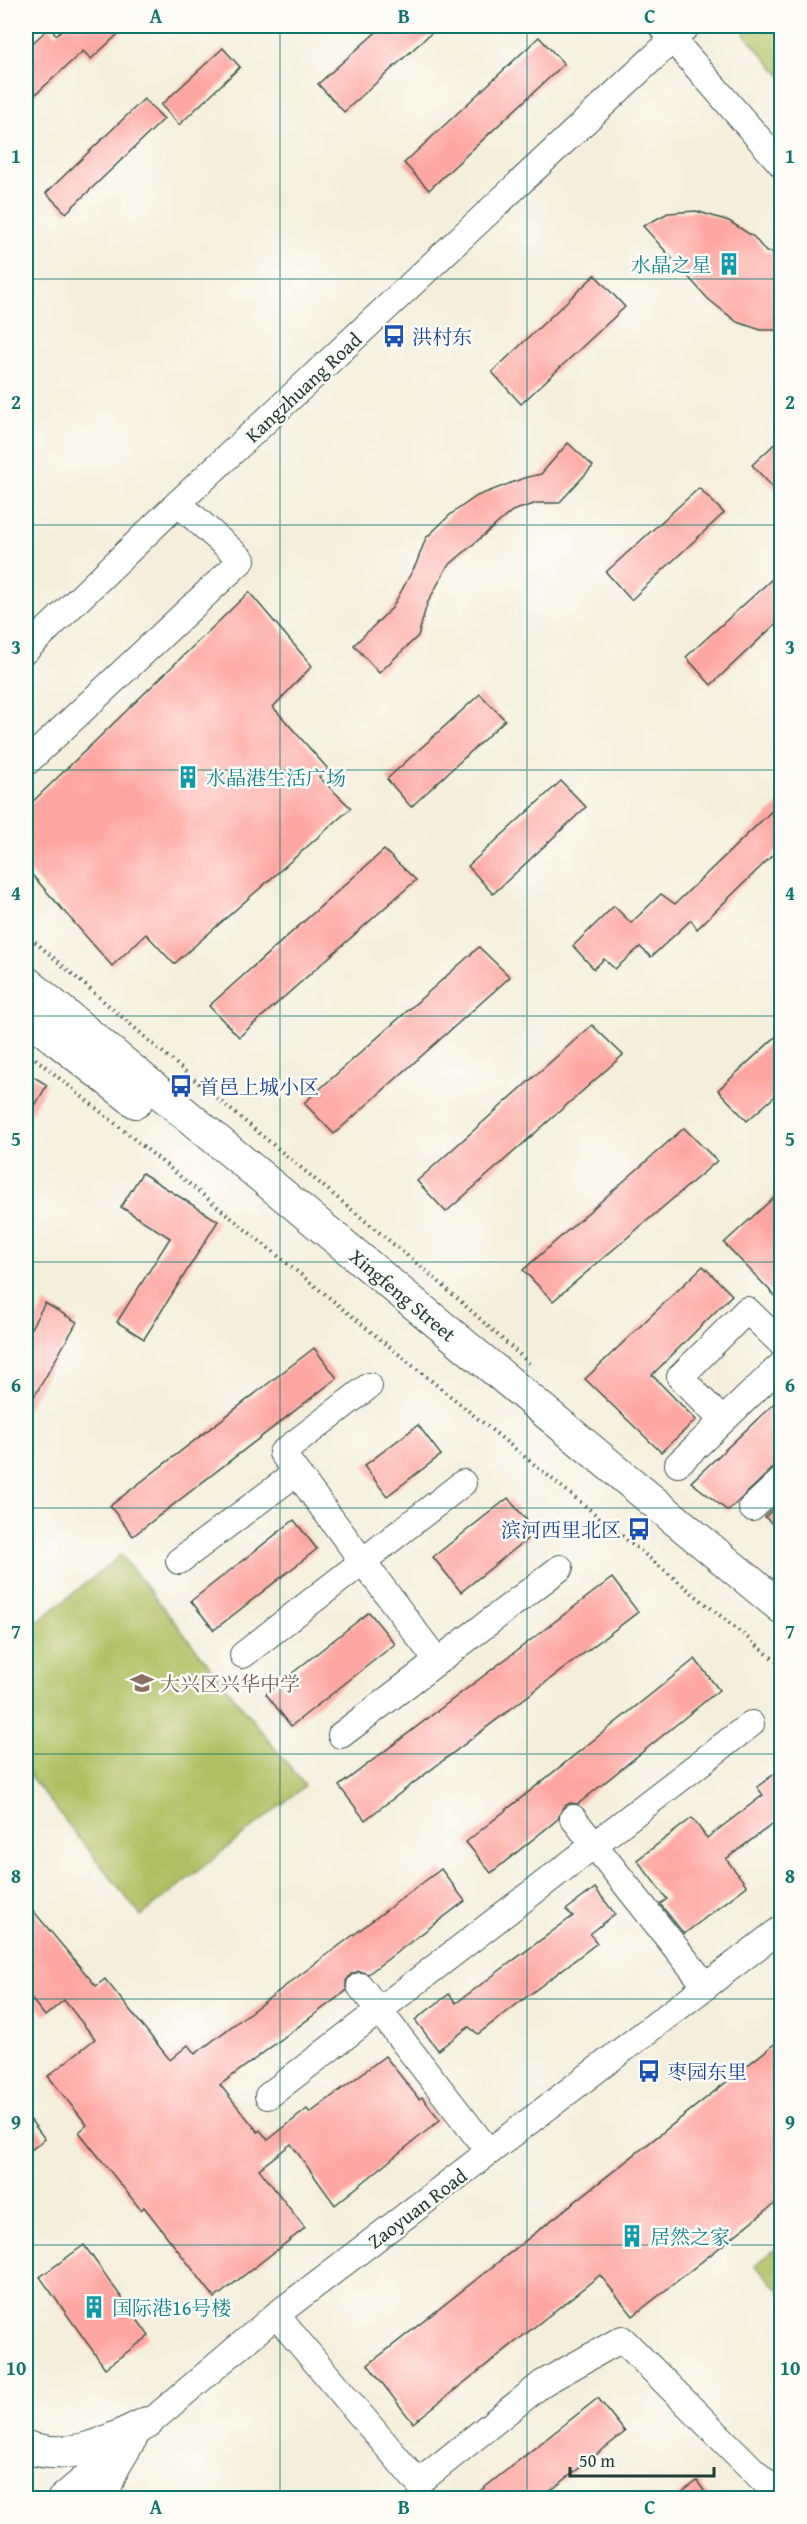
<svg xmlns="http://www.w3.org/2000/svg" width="807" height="2524" viewBox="0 0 807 2524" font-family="'Gentium Book Plus','Noto Serif SC',serif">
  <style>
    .green { fill: #b0bf62; stroke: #687e4b; stroke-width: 1.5 }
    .building { fill: #fea6a1 }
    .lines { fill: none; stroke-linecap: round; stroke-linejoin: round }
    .minor-casing { stroke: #3f584d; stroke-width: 28 }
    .major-casing { stroke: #3f584d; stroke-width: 34 }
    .path { stroke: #3f584d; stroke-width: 4; stroke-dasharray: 1.5 4.5; stroke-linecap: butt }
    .minor { stroke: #fff; stroke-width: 26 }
    .major { stroke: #fff; stroke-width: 32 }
    .grid { fill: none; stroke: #0f766e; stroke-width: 1.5; stroke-opacity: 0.55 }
    .labels { text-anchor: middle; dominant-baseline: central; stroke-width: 5; stroke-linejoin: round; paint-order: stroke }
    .culture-label { font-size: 20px; fill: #0d838f; stroke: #fdfcf7; text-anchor: start }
    .transit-label { font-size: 20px; fill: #164399; stroke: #fdfcf7; text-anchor: start }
    .street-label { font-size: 20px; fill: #1f3d34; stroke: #fdfcf7 }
    .education-label { font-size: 20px; fill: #785e54; stroke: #fdfcf7; text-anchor: start }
    .neatline { fill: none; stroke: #0f766e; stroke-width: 2 }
    .grid-label { font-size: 20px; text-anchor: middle; font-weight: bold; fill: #0f766e }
  </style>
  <rect width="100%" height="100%" fill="#fdfcf7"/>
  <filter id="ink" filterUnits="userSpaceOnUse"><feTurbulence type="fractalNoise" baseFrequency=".0167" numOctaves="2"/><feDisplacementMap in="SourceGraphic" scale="12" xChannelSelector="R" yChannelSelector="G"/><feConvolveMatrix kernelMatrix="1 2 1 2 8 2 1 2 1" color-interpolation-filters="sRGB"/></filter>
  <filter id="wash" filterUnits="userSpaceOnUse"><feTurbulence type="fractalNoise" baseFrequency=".008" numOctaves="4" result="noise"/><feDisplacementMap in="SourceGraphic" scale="24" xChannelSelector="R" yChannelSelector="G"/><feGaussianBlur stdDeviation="1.35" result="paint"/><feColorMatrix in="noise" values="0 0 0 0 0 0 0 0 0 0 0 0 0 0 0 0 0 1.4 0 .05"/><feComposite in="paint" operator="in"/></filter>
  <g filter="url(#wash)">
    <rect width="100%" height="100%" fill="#f4efdc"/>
    <g class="green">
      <path d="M753,26H781V76L744,34Z"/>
      <path d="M121,1555L305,1786L141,1916L26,1771V1631Z"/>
      <path d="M781,2245V2292L755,2265Z"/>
    </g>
    <g id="blocks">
      <g class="building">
        <path d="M66,26H127L91,59L83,51L26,103V49L50,27L56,35Z"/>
        <path d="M383,26H439L344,112L318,84Z"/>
        <path d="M539,37L564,64L429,190L404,163Z"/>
        <path d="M223,48L240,67L179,125L161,105Z"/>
        <path d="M144,99L164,119L66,213L46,193Z"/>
        <path d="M696,211L729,221L754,237L766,252H782V330H761L737,322L708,299L643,226L668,213Z"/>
        <path d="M595,275L625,307L521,404L492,372Z"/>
        <path d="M782,437V497L752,465Z"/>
        <path d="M568,443L593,466L559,503H537L512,511L447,567L427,604L418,636L379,673L354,645L392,608L416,564L426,538L451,514L477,496L524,478L541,474Z"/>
        <path d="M699,488L724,513L631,600L606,572Z"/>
        <path d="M782,570V618L711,685L686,657Z"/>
        <path d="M249,592L312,666L273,707L328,769L319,777L351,808L174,964L146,934L112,966L26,868V808Z"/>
        <path d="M480,694L505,720L411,807L387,779Z"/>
        <path d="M561,781L586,807L493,894L468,866Z"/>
        <path d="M782,801V846L697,929L691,920L651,957L640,947L615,969L604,959L594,969L573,946L614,906L631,923L661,894L675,904Z"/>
        <path d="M384,850L416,880L239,1037L209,1006Z"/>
        <path d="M479,947L510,977L334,1134L304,1103Z"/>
        <path d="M592,1025L623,1055L446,1212L417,1181Z"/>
        <path d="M782,1031V1090L747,1121L718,1090Z"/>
        <path d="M26,1072L47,1085L26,1121Z"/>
        <path d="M684,1128L717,1161L553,1301L523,1270Z"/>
        <path d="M142,1173L218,1221L144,1339L117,1322L170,1238L121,1207Z"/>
        <path d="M782,1190V1303L724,1243Z"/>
        <path d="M703,1266L732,1295L652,1375L696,1420L661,1452L585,1379Z"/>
        <path d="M45,1303L77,1322L26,1411V1337Z"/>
        <path d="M314,1348L337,1378L133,1536L110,1506Z"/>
        <path d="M782,1396V1465L772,1469L728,1511L691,1482Z"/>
        <path d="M418,1425L441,1455L387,1496L364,1466Z"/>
        <path d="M508,1498L536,1532L461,1592L433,1557Z"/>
        <path d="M782,1501V1533L765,1517Z"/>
        <path d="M294,1520L317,1549L214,1630L191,1601Z"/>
        <path d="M612,1578L638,1612L365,1820L339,1786Z"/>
        <path d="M369,1612L395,1644L291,1726L266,1694Z"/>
        <path d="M695,1659L719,1690L578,1804L570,1803L563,1807L558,1819L491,1873L466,1842Z"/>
        <path d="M782,1768V1817L726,1859L747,1886L684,1934L660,1904L667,1899L637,1860L692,1818L707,1838L763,1795L757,1787Z"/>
        <path d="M441,1869L465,1901L368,1974L359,1971L351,1974L346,1981V1991L220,2085L258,2132L260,2130L268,2140L307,2109L310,2113L385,2056L419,2099L422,2097L440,2120L335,2205L291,2144L259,2169L305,2228L215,2298L144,2207L141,2210L79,2132L87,2125L48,2076L95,2039L64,2000L45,2016L26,1992V1902L96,1986L105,1979L170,2060L188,2045L195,2054Z"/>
        <path d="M595,1888L615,1914L590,1934L597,1943L478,2034L469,2027L438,2050L415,2020L449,1994L456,2003L573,1916L566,1910Z"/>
        <path d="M782,2038V2198L633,2316L600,2275L413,2423L368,2365Z"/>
        <path d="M26,2114L45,2139L26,2154Z"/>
        <path d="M84,2245L149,2336L105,2368L40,2277Z"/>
        <path d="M598,2398L625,2432L540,2499H470Z"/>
        <path d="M697,2481L710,2499H673Z"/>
      </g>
    </g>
  </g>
  <g filter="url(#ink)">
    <use href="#blocks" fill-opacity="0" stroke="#3f584d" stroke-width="1.5"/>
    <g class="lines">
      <g class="minor-casing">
        <g id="minor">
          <path d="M661,26L782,165"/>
          <path d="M26,650L178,503L687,26"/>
          <path d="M26,763L242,560L178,503"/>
          <path d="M369,1386L282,1453L437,1661"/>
          <path d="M722,1420L680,1377L747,1310L782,1344"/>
          <path d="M678,1464L782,1364"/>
          <path d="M752,1508L782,1480"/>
          <path d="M179,1561L296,1473"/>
          <path d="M243,1655L463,1483"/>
          <path d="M341,1735L560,1568"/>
          <path d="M573,1818L706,1986"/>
          <path d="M360,1986L489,2152"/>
          <path d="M268,2096L751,1724"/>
          <path d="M276,2315L418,2483L543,2383L622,2339L781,2498"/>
          <path d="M61,2498L276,2315L782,1928"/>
        </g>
      </g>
      <g class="major-casing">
        <g id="major">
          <path d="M26,982L782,1608"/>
          <path d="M26,1016L136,1102"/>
          <path d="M26,2447C71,2462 106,2443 147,2423"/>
          <path d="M101,2498L113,2468L132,2436"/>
        </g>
      </g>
      <g class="path">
        <path d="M26,934L196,1081L438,1281L532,1366"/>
        <path d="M26,1051L782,1666"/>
      </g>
      <use href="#minor" class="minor"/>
      <use href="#major" class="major"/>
    </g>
  </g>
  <path class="grid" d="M280,26V2498M527,26V2498M26,279H782M26,525H782M26,770H782M26,1016H782M26,1262H782M26,1508H782M26,1754H782M26,1999H782M26,2245H782"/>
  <defs>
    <g id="building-bare" transform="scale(1.8)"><path d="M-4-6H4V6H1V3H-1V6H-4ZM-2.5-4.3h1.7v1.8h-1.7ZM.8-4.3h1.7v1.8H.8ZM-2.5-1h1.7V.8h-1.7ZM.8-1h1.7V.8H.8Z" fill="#0f9aa8" stroke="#fdfcf7" stroke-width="2.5" paint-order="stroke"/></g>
    <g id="bus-bare" transform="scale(1.8)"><path d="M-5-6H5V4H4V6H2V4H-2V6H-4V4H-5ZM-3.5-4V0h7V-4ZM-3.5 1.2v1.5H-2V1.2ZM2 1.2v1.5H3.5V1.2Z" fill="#1a4fb4" stroke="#fdfcf7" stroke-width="2.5" paint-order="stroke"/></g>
    <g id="school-bare" transform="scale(1.8)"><path d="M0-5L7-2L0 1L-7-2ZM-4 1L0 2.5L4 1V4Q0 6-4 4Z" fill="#8d6e63" stroke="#fdfcf7" stroke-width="2.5" paint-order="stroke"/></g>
  </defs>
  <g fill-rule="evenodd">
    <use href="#building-bare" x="729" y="264"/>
    <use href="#bus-bare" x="394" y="336"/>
    <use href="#building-bare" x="188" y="777"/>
    <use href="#bus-bare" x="181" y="1086"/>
    <use href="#bus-bare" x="639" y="1529"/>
    <use href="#school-bare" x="142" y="1683"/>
    <use href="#bus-bare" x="649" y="2071"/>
    <use href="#building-bare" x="632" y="2236"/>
    <use href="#building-bare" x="94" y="2307"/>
  </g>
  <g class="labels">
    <g class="culture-label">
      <text x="711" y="264" text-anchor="end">水晶之星</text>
      <text x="206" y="777">水晶港生活广场</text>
      <text x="650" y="2236">居然之家</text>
      <text x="112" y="2307">国际港16号楼</text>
    </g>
    <g class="transit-label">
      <text x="412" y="336">洪村东</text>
      <text x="199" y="1086">首邑上城小区</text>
      <text x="621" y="1529" text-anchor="end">滨河西里北区</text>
      <text x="667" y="2071">枣园东里</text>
    </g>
    <g class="street-label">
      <text transform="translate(303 387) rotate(-43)">Kangzhuang Road</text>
      <text transform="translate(403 1295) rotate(40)">Xingfeng Street</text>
      <text transform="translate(417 2208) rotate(-37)">Zaoyuan Road</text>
    </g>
    <g class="education-label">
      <text x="160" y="1683">大兴区兴华中学</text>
    </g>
  </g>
  <rect width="807" height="2524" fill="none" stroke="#fdfcf7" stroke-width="66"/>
  <path d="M570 2467v9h144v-9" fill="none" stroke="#1f3d34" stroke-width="3"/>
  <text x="579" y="2467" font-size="18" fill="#1f3d34" stroke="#fdfcf7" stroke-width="4.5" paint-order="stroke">50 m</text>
  <rect x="33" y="33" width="741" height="2458" class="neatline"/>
  <g class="grid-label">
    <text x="156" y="23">A</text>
    <text x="404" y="23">B</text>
    <text x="650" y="23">C</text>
    <text x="16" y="163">1</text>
    <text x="790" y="163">1</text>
    <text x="16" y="409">2</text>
    <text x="790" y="409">2</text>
    <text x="16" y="654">3</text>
    <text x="790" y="654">3</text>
    <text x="16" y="900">4</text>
    <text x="790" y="900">4</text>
    <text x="16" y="1146">5</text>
    <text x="790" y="1146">5</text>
    <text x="16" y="1392">6</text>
    <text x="790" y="1392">6</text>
    <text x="16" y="1638">7</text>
    <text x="790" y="1638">7</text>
    <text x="16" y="1883">8</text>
    <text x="790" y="1883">8</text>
    <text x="16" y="2129">9</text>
    <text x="790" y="2129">9</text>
    <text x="16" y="2375">10</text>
    <text x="790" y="2375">10</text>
    <text x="156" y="2514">A</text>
    <text x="404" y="2514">B</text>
    <text x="650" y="2514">C</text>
  </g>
</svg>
